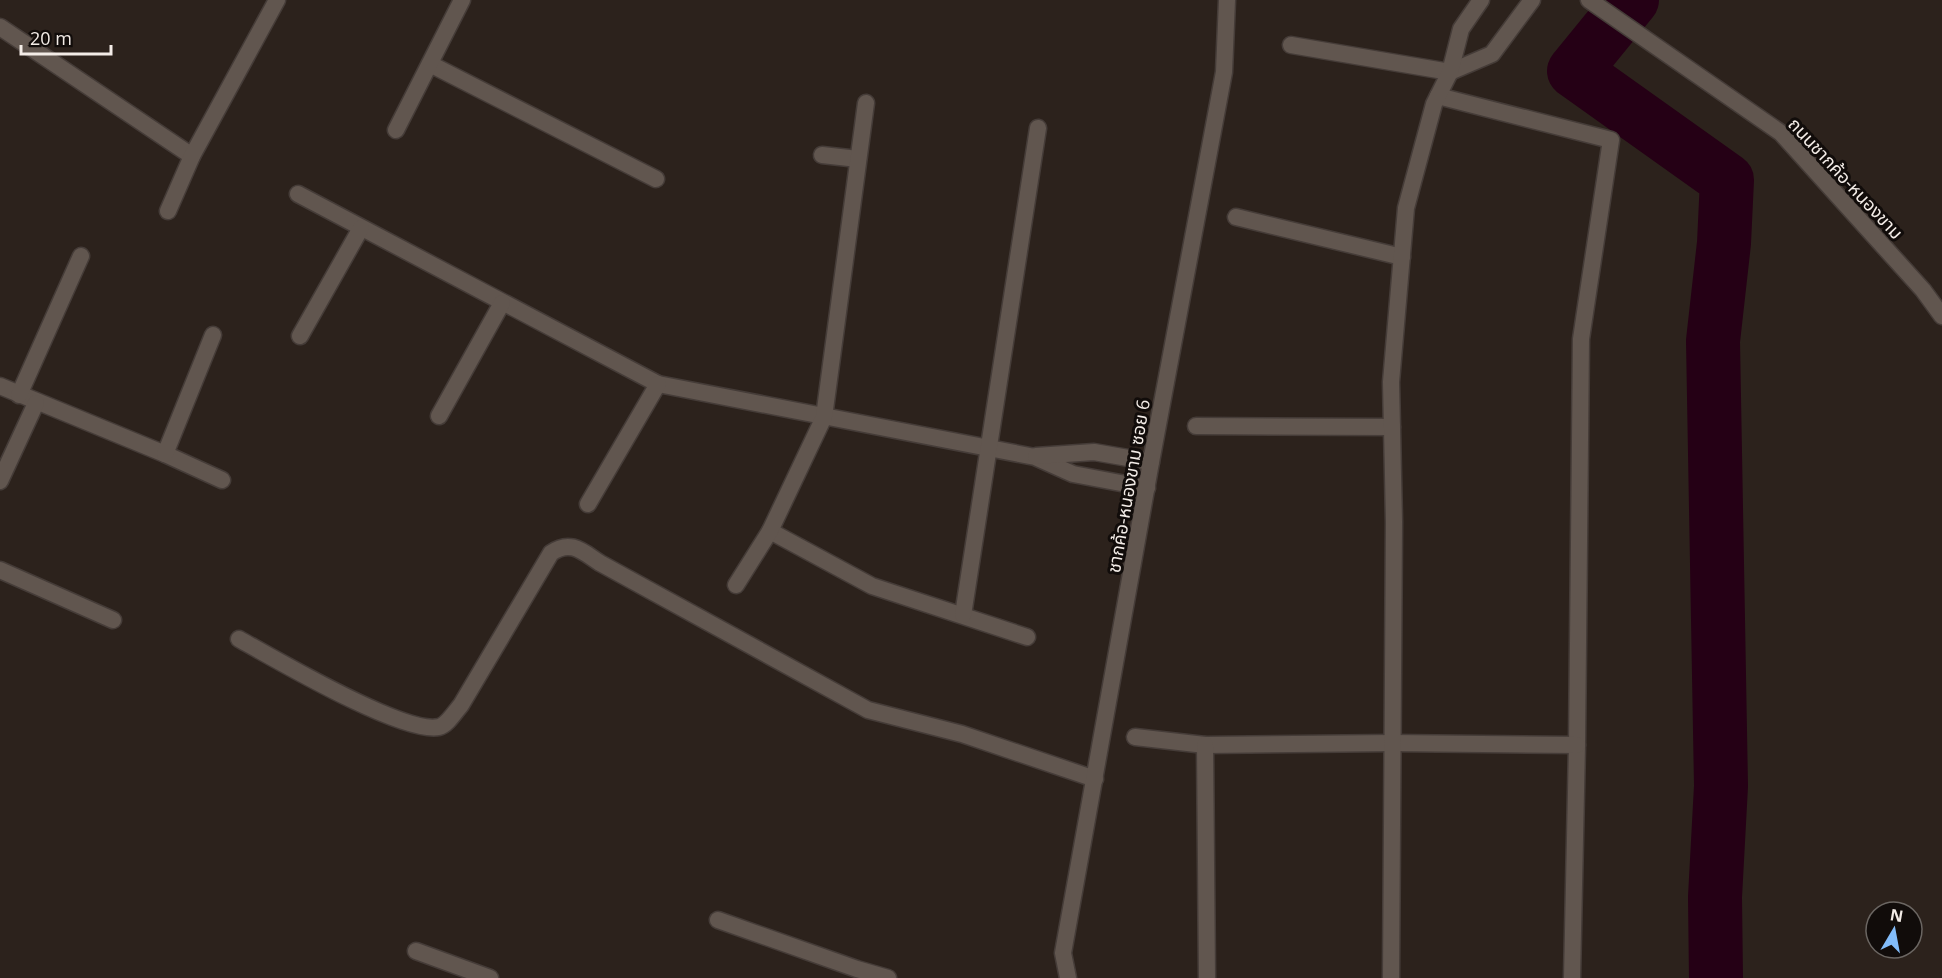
<svg xmlns="http://www.w3.org/2000/svg" width="1942" height="978" viewBox="0 0 1942 978" font-family="'Open Sans','Noto Sans Thai',sans-serif">
  <style>
    .lines { fill: none; stroke-linecap: round; stroke-linejoin: round }
    .river { stroke: #250015; stroke-width: 54 }
    .minor-casing { stroke: #453c38; stroke-width: 19 }
    .tertiary-casing { stroke: #453c38; stroke-width: 19 }
    .minor { stroke: #61564f; stroke-width: 16 }
    .tertiary { stroke: #61564f; stroke-width: 16 }
    .labels { text-anchor: middle; dominant-baseline: central; stroke-width: 6; stroke-linejoin: round; paint-order: stroke }
    .street-label { font-size: 18px; fill: #f3ece7; stroke: #110c0a }
  </style>
  <rect width="100%" height="100%" fill="#2c221c"/>
  <g class="lines">
    <path class="river" d="M1632,0L1574,71L1727,180L1724,243L1713,341L1721,786L1715,897L1716,978"/>
    <g class="minor-casing">
      <g id="minor">
        <path d="M0,27L192,156"/>
        <path d="M1291,45L1450,72L1492,54L1532,0"/>
        <path d="M430,64L656,179"/>
        <path d="M1438,96L1611,140L1581,339L1577,745L1572,978"/>
        <path d="M396,130L462,0"/>
        <path d="M822,155L858,159"/>
        <path d="M298,194L658,384L1035,457L1073,474L1147,488"/>
        <path d="M168,211L192,156L277,0"/>
        <path d="M1236,217L1402,257"/>
        <path d="M300,336L361,228"/>
        <path d="M0,386L165,454L222,480"/>
        <path d="M19,395L81,256"/>
        <path d="M439,416L502,303"/>
        <path d="M1196,426L1392,427"/>
        <path d="M165,454L213,335"/>
        <path d="M1036,456L1094,452L1151,462"/>
        <path d="M0,481L36,403"/>
        <path d="M588,504L658,384"/>
        <path d="M770,531L872,586L1027,637"/>
        <path d="M0,570L113,620"/>
        <path d="M736,585L770,531L824,417L866,103"/>
        <path d="M963,615L1038,128"/>
        <path d="M239,639C275,659 404,735 439,727C447,725 455,712 461,705L551,553C571,539 583,552 600,563L868,710L962,734L1095,779"/>
        <path d="M1135,737L1205,745L1393,743L1577,745"/>
        <path d="M1205,745L1207,978"/>
        <path d="M718,920L857,969L888,978"/>
        <path d="M416,951L490,978"/>
        <path d="M1068,978L1063,953L1151,462L1224,72L1227,0"/>
        <path d="M1391,978L1394,522L1391,382L1406,208L1434,104L1450,72L1461,29L1481,0"/>
      </g>
    </g>
    <g class="tertiary-casing">
      <path id="tertiary" d="M1589,0L1781,133L1923,290L1942,316"/>
    </g>
    <use href="#minor" class="minor"/>
    <use href="#tertiary" class="tertiary"/>
  </g>
  <g class="labels">
    <g class="street-label">
      <text transform="translate(1846 178) rotate(47)">ถนนชากค้อ-หนองขาม</text>
      <text transform="translate(1128 486) rotate(-80)">ชากค้อ-หนองขาม ซอย 6</text>
    </g>
  </g>
  <g transform="translate(1894 930) rotate(10)"><circle r="28" fill="#110c0a" stroke="#6b6662" stroke-width="1.5"/>
  <path d="M0-4.5L10 22L0 15L-10 22Z" fill="#82bcfa"/>
  <text y="-9" font-size="16" font-weight="bold" text-anchor="middle" fill="#f3ece7">N</text>
  </g>
  <path d="M21 45v9h90v-9" fill="none" stroke="#f3ece7" stroke-width="3"/>
  <text x="30" y="45" font-size="18" fill="#f3ece7" stroke="#110c0a" stroke-width="4.5" paint-order="stroke">20 m</text>
</svg>
